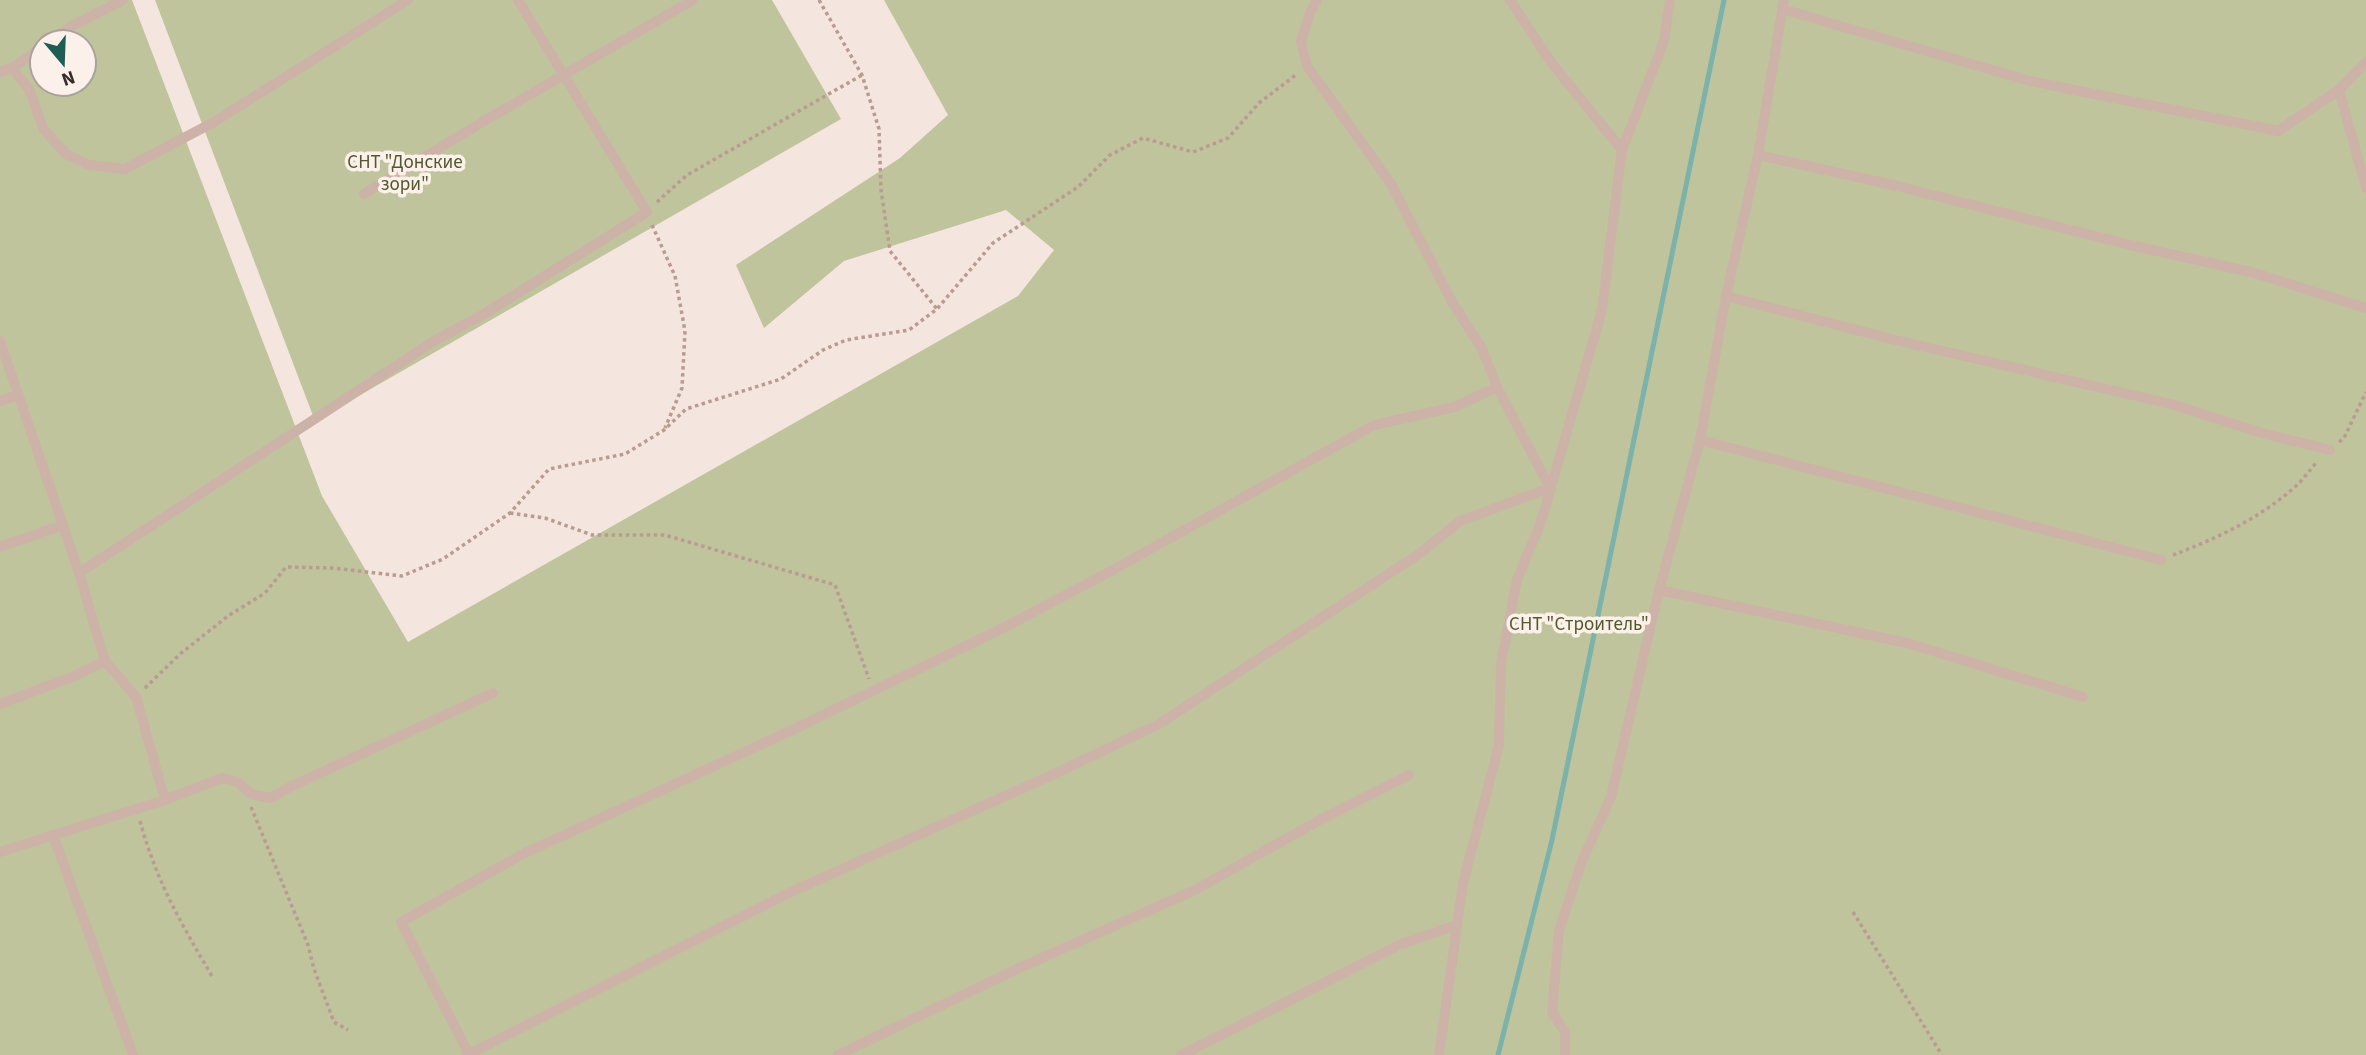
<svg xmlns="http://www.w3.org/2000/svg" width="2366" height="1055" font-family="'Source Sans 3',sans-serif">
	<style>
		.green { fill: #bfc49c; fill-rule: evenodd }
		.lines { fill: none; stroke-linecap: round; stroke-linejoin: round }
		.stream { stroke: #7bb2a9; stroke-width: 5 }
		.path { stroke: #b99b92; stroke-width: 3.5; stroke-dasharray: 3.5 3.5; stroke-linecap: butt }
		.lane { stroke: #cdb2a8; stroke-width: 10 }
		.labels { text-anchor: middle; stroke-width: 7; stroke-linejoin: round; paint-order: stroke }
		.park-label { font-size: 19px; fill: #52592b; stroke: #fbf0ea }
	</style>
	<rect width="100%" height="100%" fill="#f4e5de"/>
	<g class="green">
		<path d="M0,0H132L322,496L408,642L1018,296L1054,250L1006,210L844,261L764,328L736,265L900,158L948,115L884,0H2366V1055H0ZM42,42H84V84H42Z"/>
		<path d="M155,0H772L841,119L315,421Z"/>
	</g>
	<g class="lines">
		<path class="stream" d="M1498,1055L1552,840L1724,0"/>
		<g class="path">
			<path d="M819,0L862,75L879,129L881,190L890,251L937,309"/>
			<path d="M657,202L687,175L862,75"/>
			<path d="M652,225L675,276L685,331L682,388L665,428"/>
			<path d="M2339,442L2344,438L2366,392"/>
			<path d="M510,513L545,518L592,535H665L835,585L869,679"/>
			<path d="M2173,555C2216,539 2262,517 2296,486C2304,479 2310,469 2318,461"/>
			<path d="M145,688L180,654L228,616L265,593L286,567L332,568L402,576L443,559L510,513L549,469L625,454L664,430L686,409L781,379L823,350L846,340L909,330L937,309L993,243L1078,187L1110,155L1143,138L1193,152L1228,138L1259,103L1297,74"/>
			<path d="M251,807L308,945L314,969L334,1022L348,1030"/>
			<path d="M140,821C156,881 182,925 213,978"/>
			<path d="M1853,912L1942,1055"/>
		</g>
		<g class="lane">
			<path d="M1317,0L1310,12L1301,42L1307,66L1391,184L1451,300L1482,349L1497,387L1550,488"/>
			<path d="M1510,0L1550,61L1622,150"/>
			<path d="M1782,9L2030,81L2278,131L2339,90L2366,62"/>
			<path d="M49,42L70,27L123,0"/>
			<path d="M12,68L29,89L44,130L66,154L89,165L125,169L214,122L408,0"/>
			<path d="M0,72L12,68L42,47"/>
			<path d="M2339,90L2366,188"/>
			<path d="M1758,155L1893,185L2130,245L2251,272L2366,308"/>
			<path d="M364,194L479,124L693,0"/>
			<path d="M1726,296L1895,340L2171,404L2262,433L2330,450"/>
			<path d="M0,341L79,573L105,661L136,697L165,800"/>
			<path d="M0,401L18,395"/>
			<path d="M1700,440L2161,560"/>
			<path d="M0,547L63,525"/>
			<path d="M79,573L434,341L484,314L647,212L518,0"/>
			<path d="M1659,590L1907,643L2083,697"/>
			<path d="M0,704L72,677L105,661"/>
			<path d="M53,835L133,1055"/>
			<path d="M0,852L165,800L222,778L238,782L251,794L270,798L292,786L493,693"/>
			<path d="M469,1054L401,922L525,853L786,733L1001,629L1100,577L1374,425L1455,407L1497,387"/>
			<path d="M467,1055L791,892L1050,776L1159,724L1419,554L1460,521L1550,488"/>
			<path d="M838,1055L1015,970L1195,890L1318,821L1409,775"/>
			<path d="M1181,1055L1401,944L1457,925"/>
			<path d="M1439,1055L1463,883L1499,745L1501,663L1517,580L1541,522L1602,310L1622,150L1664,41L1670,0"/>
			<path d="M1565,1055V1032L1552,1012L1559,930L1581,863L1611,797L1659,590L1700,440L1726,296L1758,155L1784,0"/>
		</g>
	</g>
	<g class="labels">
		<g class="park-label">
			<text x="405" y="168">СНТ "Донские<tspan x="405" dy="22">зори"</tspan></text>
			<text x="1579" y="630">СНТ "Строитель"</text>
		</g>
	</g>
	<g transform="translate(63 63) rotate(161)"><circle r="33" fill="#fbf0ea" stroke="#ada19d" stroke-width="2"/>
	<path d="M0-5L12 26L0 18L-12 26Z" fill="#1c5d54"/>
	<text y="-10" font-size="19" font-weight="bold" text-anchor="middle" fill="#392b29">N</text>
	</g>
</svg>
